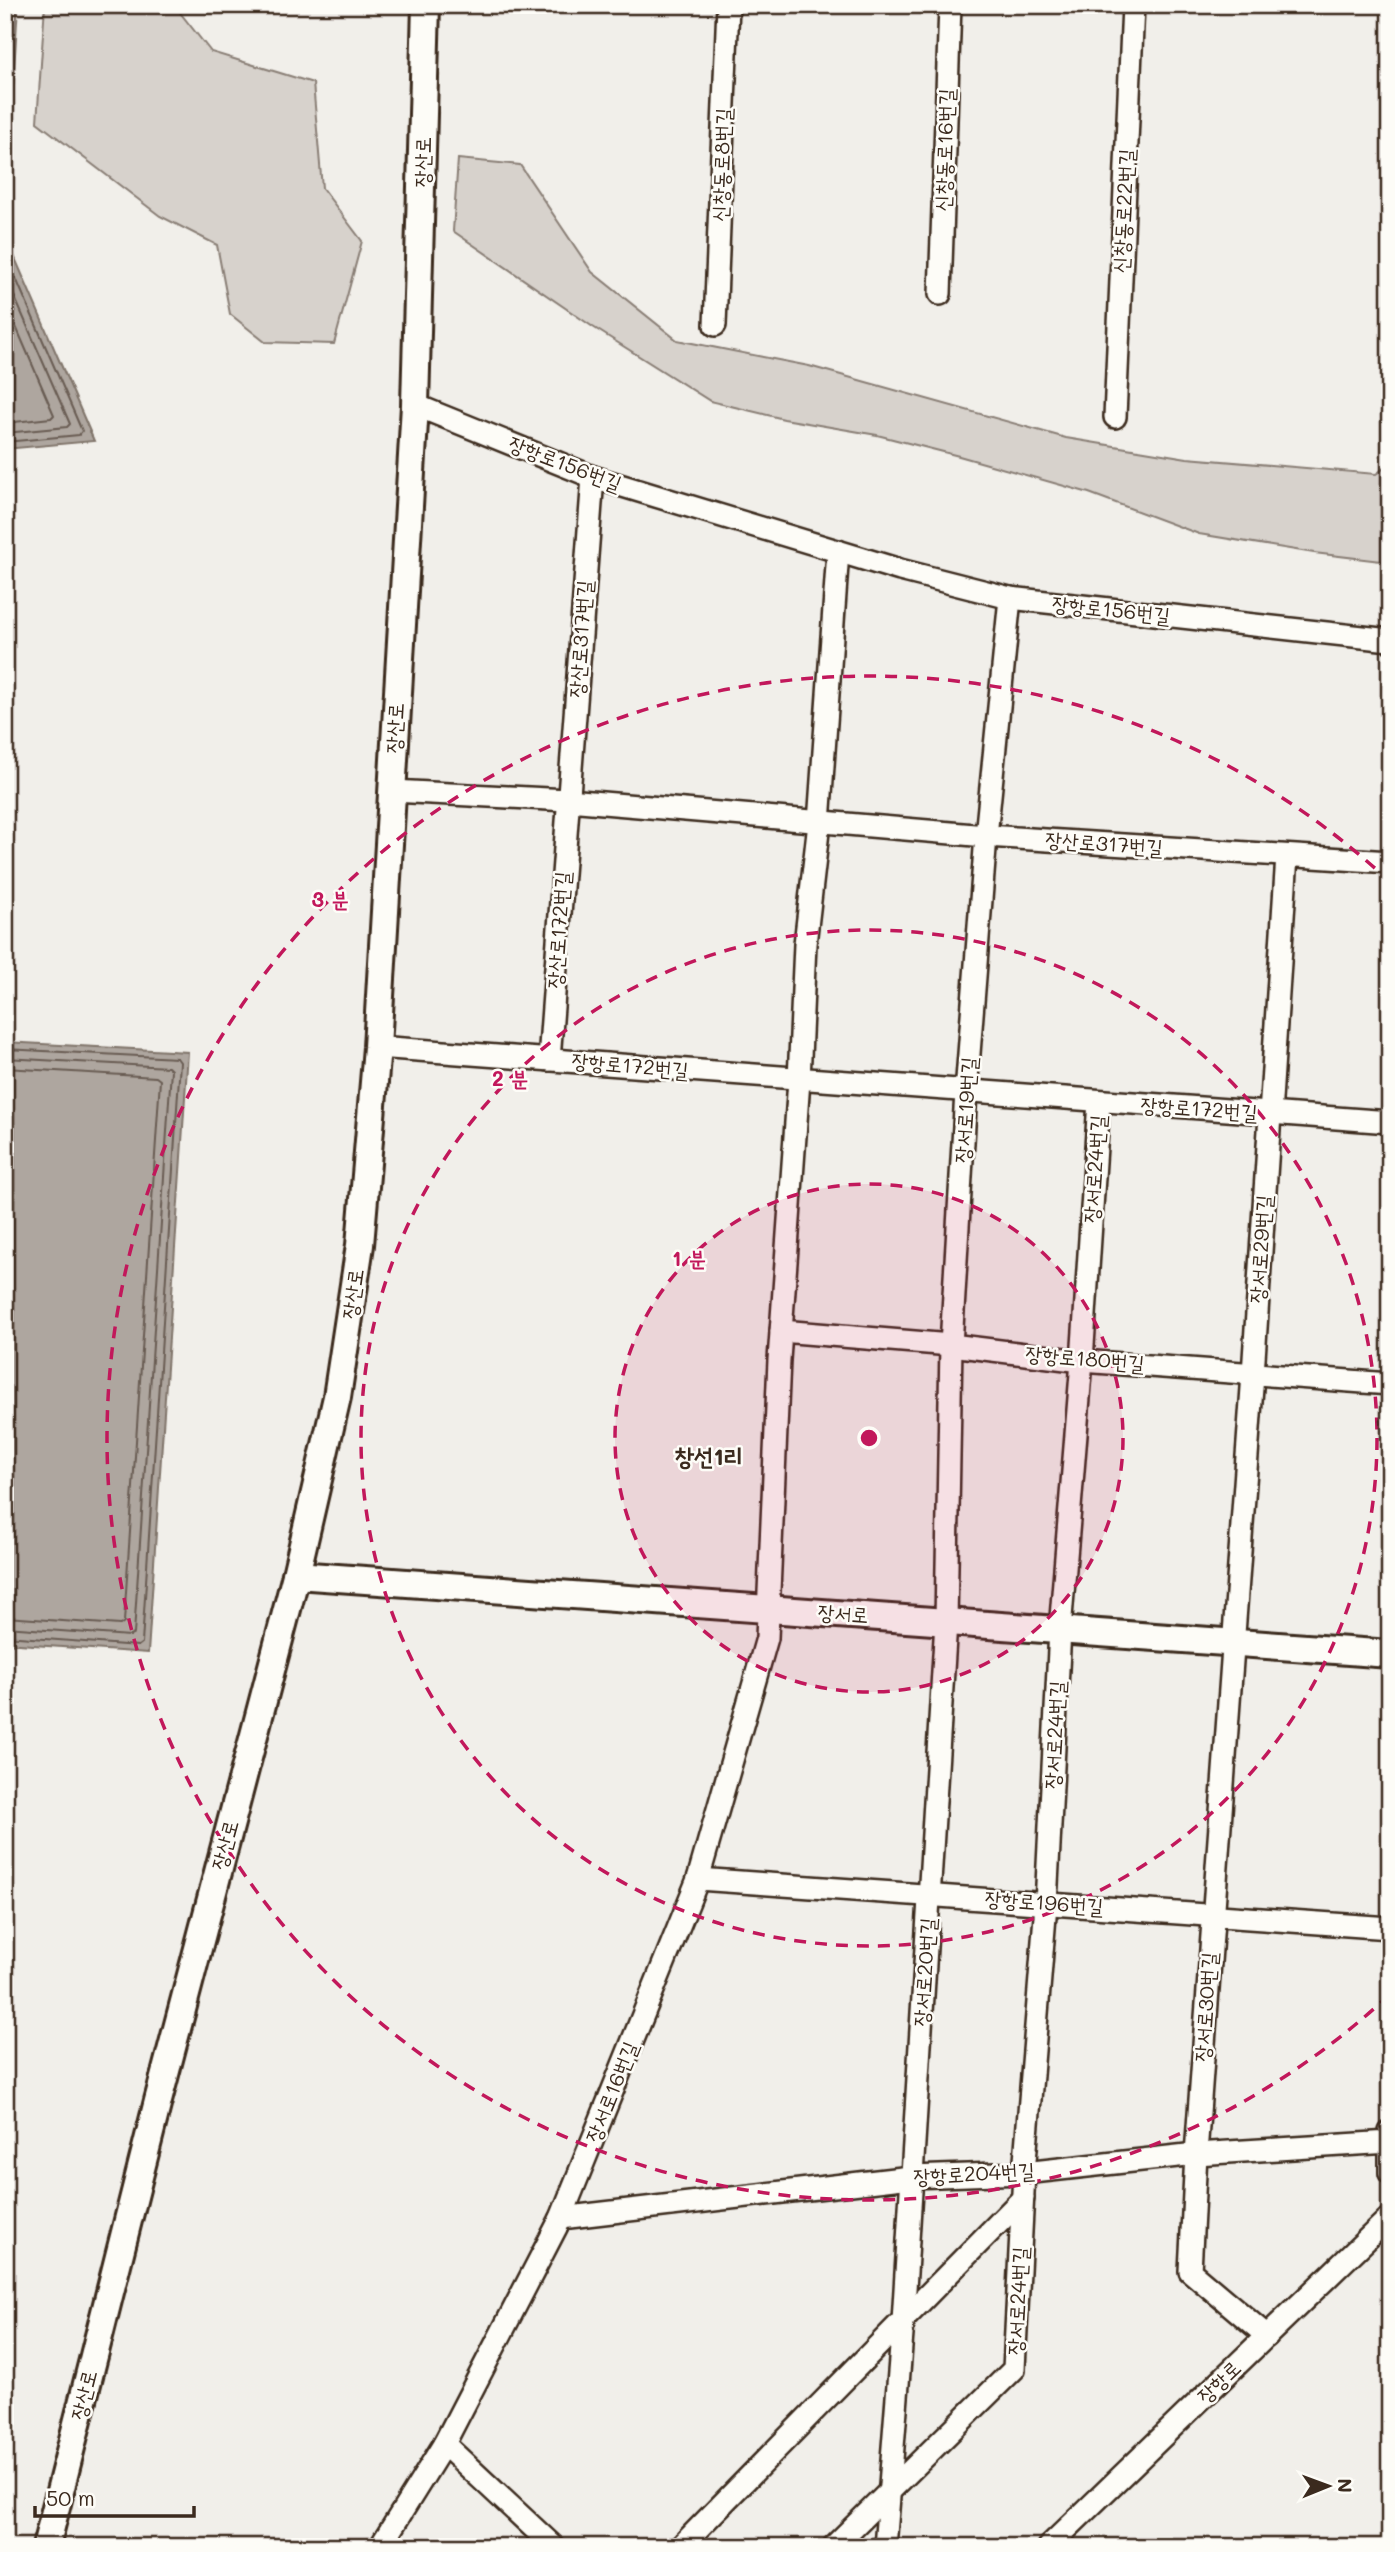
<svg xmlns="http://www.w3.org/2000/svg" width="1395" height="2552" font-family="Mali,'Poor Story',sans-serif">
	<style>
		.green { fill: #d7d2cc; stroke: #897e75; stroke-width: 2 }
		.water { fill: #aea69f; stroke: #80746b; stroke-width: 2 }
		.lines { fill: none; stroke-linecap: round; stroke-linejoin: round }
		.shore { stroke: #695c52; stroke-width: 2 }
		.minor-casing { stroke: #3b2a1e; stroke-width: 26 }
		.major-casing { stroke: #3b2a1e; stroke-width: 32 }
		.minor { stroke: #fdfcf7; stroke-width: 21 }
		.major { stroke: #fdfcf7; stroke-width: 26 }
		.ring { fill: none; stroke: #c2185b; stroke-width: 3.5; stroke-dasharray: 12 9 }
		.labels { text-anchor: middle; stroke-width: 5; stroke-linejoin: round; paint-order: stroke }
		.street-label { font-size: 21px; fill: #3b2a1e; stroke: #fdfcf7 }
		.quarter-label { font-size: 24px; font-weight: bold; fill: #3b2a1e; stroke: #fdfcf7 }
		.centre { fill: #c2185b; stroke: #fdfcf7; stroke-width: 3.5 }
		.ring-label { font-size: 21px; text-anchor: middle; font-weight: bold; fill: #c2185b; stroke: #fdfcf7; stroke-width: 5; stroke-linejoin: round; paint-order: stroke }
	</style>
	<rect width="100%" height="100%" fill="#f1efea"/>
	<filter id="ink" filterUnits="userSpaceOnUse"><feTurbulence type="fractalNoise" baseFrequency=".0143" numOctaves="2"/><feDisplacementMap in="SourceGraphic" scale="14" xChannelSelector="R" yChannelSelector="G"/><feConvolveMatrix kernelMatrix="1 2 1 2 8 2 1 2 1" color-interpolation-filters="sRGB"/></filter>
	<g filter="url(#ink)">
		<g class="green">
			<path d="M45,5H174L211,52L313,83L322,188L362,241L334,344L265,342L230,314L217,245L160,216L37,122Z"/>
			<path d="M458,159L520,165L592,272L677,340L809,366L1066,438L1187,458L1376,474L1390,464V562L1314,553L1199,534L1089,493L959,456L877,435L784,419L710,401L593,327L453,231Z"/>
		</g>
		<g class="water">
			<path d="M5,5H18L5,220Z"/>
			<path d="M5,235L94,441L5,449Z"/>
			<path d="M5,1042L188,1052L148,1653L5,1643Z"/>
		</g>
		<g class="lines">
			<g class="shore">
				<path d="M5,103L11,5"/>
				<path d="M5,253L82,431L79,435L5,442"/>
				<path d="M5,275L70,424L67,427L5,433"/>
				<path d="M5,301L54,415L51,418L5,423"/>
				<path d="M5,1049L177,1058L180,1062L142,1643L138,1646L5,1636"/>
				<path d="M5,1058L168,1067L171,1070L134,1634L130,1636L5,1627"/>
				<path d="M5,1068L156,1077L160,1080L124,1622L120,1625L5,1617"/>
			</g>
			<g class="minor-casing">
				<g id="minor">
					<path d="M940,294L950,5"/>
					<path d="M715,325L728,5"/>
					<path d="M415,405L593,477L900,570L1010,598L1390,640"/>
					<path d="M1115,417L1133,5"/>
					<path d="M392,791L568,800L986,836L1390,862"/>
					<path d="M377,1047L1390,1122"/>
					<path d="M549,1060L593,477"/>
					<path d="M781,1331L951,1345L1082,1361L1390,1384"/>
					<path d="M698,1879L1390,1928"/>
					<path d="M1390,2132V2173"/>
					<path d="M561,2218L911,2177L1024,2173L1196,2154L1390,2142"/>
					<path d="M1267,2336L1190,2271L1196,2154L1253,1374L1287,856"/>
					<path d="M444,2444L554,2547"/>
					<path d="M380,2547L444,2444L561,2218L698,1879L767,1638L779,1360L799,1080L805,944L819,823L838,551"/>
					<path d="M680,2547L1023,2198"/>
					<path d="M833,2547L1014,2369L1024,2173L1046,1904L1060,1630L1082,1361L1099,1101"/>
					<path d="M885,2547L903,2322L946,1622L951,1345L966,1092L986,836L1010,598"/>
					<path d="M1048,2547L1390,2217"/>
				</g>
			</g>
			<g class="major-casing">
				<g id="major">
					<path d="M296,1575L1390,1654"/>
					<path d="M46,2547L158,2101L296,1575L337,1397L360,1245L377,1047L415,405L426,5"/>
				</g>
			</g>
			<use href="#minor" class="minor"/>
			<use href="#major" class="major"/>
		</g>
	</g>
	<circle cx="869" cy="1438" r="254" fill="#c2185b" fill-opacity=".12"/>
	<g class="ring">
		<circle cx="869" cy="1438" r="254"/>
		<circle cx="869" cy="1438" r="508"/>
		<path d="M1389 1995A762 762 0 1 1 1389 881"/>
	</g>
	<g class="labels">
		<g class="street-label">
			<text transform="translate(945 150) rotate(-88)" y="7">신창동로16번길</text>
			<text transform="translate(423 162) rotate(-89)" y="7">장산로</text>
			<text transform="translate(722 165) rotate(-88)" y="7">신창동로8번길</text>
			<text transform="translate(1124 211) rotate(-87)" y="7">신창동로22번길</text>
			<text transform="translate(565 464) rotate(21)" y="7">장항로156번길</text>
			<text transform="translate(1111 610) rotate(6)" y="7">장항로156번길</text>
			<text transform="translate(581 639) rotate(-86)" y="7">장산로317번길</text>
			<text transform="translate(395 728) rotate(-87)" y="7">장산로</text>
			<text transform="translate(1104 844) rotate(4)" y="7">장산로317번길</text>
			<text transform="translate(559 930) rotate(-86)" y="7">장산로172번길</text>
			<text transform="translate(630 1066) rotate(5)" y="7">장항로172번길</text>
			<text transform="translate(1199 1109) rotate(4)" y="7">장항로172번길</text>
			<text transform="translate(966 1110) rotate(-86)" y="7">장서로19번길</text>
			<text transform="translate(1095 1169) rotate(-86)" y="7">장서로24번길</text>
			<text transform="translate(1261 1249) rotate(-86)" y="7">장서로29번길</text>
			<text transform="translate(353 1294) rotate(-82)" y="7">장산로</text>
			<text transform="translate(1085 1359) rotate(5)" y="7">장항로180번길</text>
			<text transform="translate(843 1614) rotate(4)" y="7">장서로</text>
			<text transform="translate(1055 1735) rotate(-87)" y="7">장서로24번길</text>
			<text transform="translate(225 1845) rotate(-75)" y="7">장산로</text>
			<text transform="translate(1044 1903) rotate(4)" y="7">장항로196번길</text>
			<text transform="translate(925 1972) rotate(-86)" y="7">장서로20번길</text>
			<text transform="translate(1206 2007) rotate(-86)" y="7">장서로30번길</text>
			<text transform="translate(612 2092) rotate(-68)" y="7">장서로16번길</text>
			<text transform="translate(974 2174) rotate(-3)" y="7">장항로204번길</text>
			<text transform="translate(1018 2301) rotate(-87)" y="7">장서로24번길</text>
			<text transform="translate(1219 2382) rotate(-44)" y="7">장항로</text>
			<text transform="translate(84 2395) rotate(-76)" y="7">장산로</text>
		</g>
		<g class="quarter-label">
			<text x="709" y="1465">창선1리</text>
		</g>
	</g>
	<circle cx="869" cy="1438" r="10" class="centre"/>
	<g class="ring-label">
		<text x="330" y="907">3 분</text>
		<text x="510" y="1086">2 분</text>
		<text x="689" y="1266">1 분</text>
	</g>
	<rect width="1395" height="2552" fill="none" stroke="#fdfcf7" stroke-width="28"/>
	<rect x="14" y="14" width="1367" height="2524" fill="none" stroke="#3b2a1e" stroke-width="2.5" filter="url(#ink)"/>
	<g transform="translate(1328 2486) rotate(89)" stroke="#fdfcf7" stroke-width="5" paint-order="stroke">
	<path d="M0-5L12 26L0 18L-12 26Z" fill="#3b2a1e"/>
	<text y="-10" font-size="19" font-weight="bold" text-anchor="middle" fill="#3b2a1e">N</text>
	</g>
	<path d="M35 2506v10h159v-10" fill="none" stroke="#3b2a1e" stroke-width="3.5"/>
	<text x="46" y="2506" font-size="21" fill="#3b2a1e" stroke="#fdfcf7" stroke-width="5" paint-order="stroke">50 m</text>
</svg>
